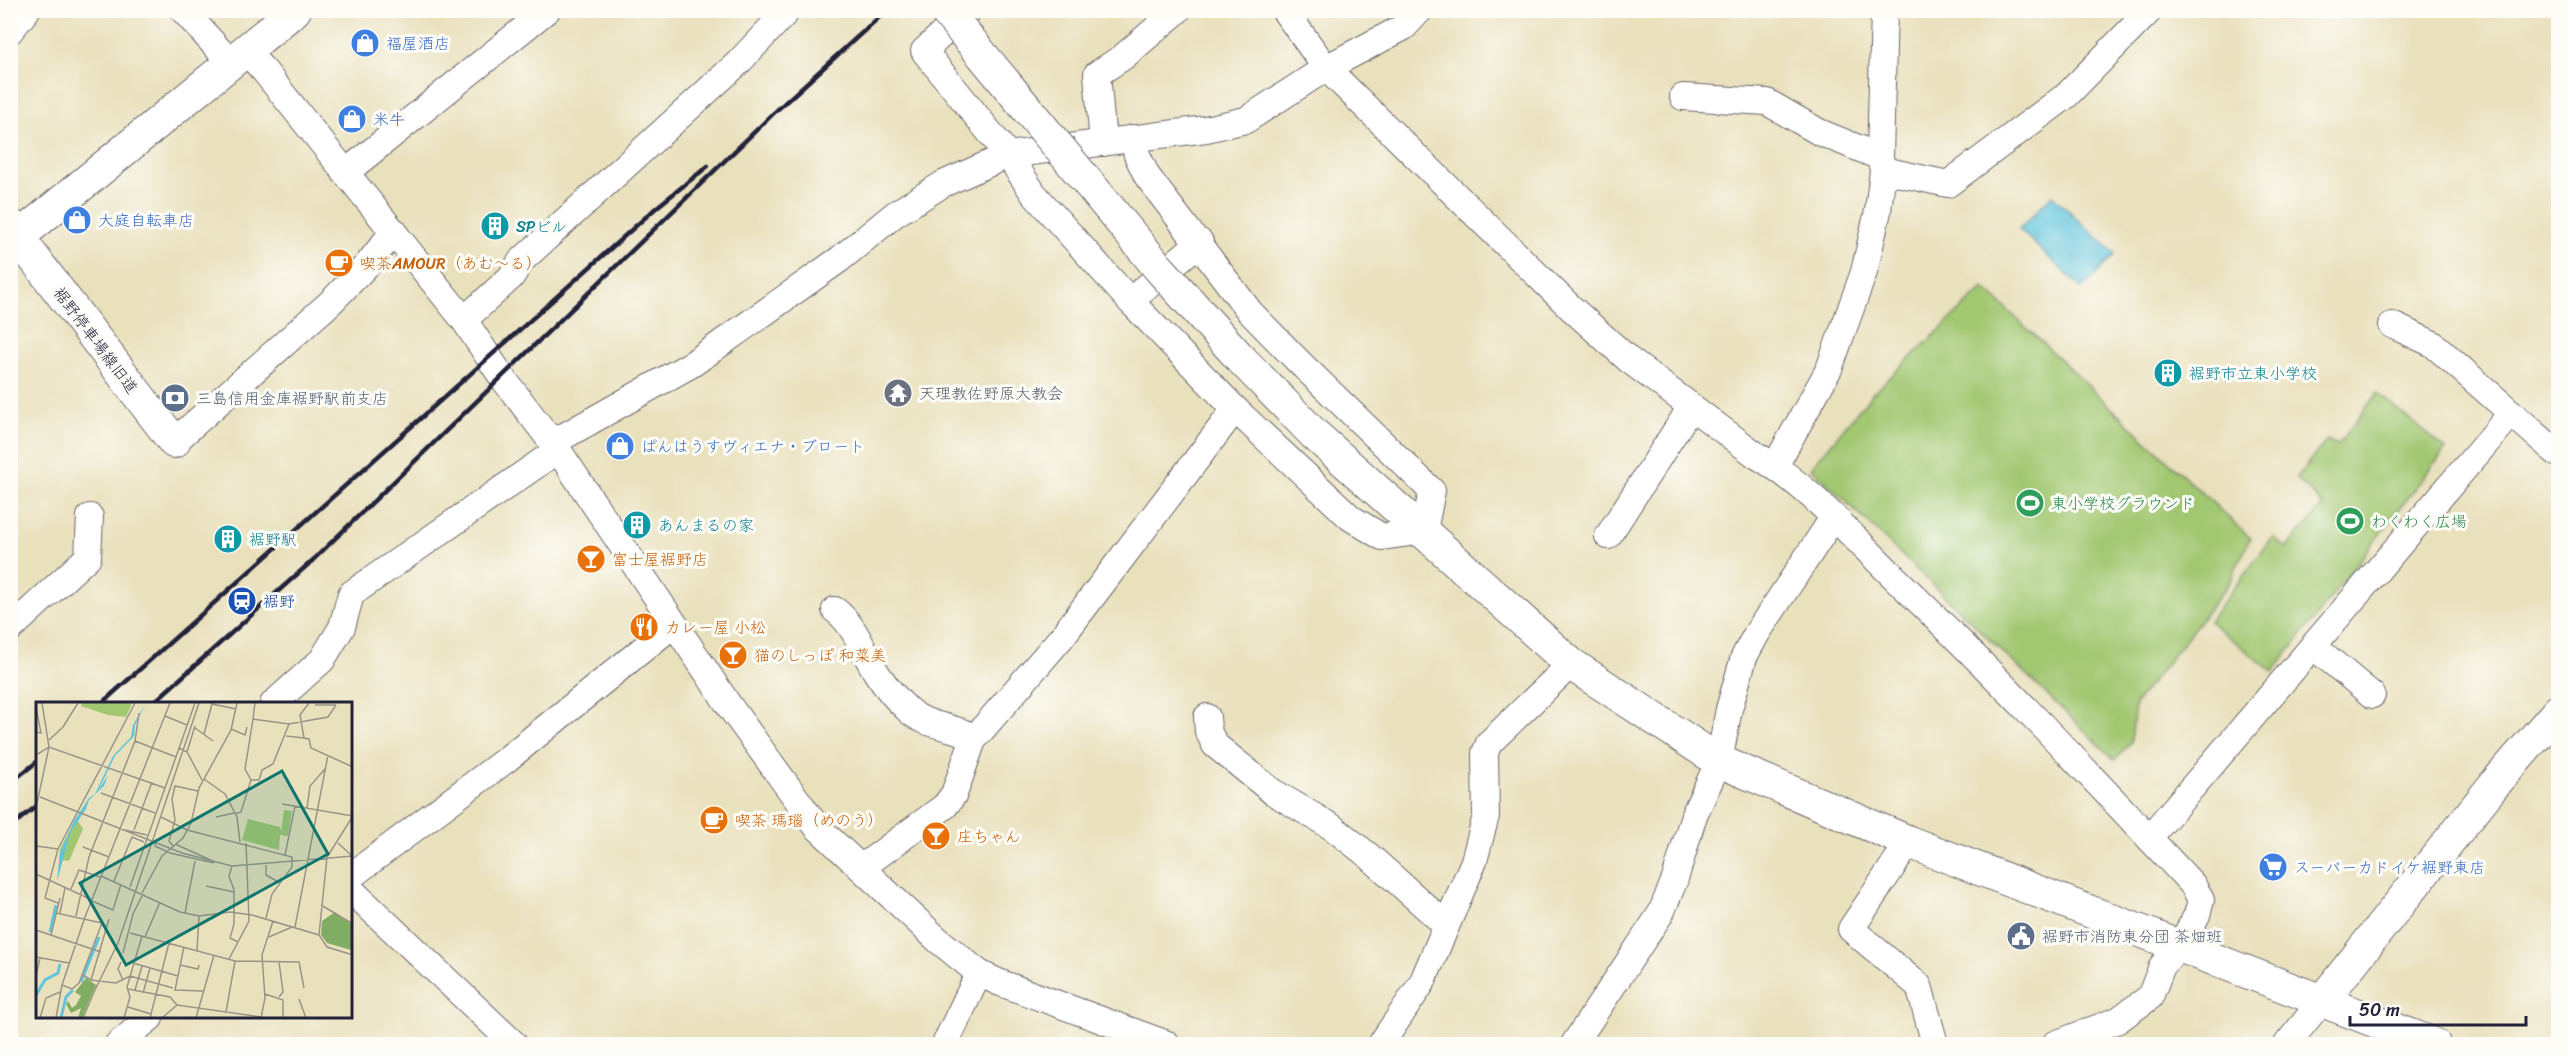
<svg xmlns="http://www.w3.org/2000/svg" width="2569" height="1055" font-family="Sriracha,'Klee One',sans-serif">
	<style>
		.green { fill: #a2c771; stroke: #627456; stroke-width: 1.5 }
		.water { fill: url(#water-ripples); stroke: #40748c; stroke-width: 1.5 }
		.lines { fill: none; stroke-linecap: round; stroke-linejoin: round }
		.minor-casing { stroke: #686468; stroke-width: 28 }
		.tertiary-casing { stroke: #686468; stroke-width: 34 }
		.secondary-casing { stroke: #686468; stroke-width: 35 }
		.minor { stroke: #fff; stroke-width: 26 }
		.tertiary { stroke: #fff; stroke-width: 32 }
		.secondary { stroke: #fff; stroke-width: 33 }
		.rail { stroke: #22223b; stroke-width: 4.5 }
		.tertiary-bridge-casing { stroke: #686468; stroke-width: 34; stroke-linecap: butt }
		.tertiary-bridge { stroke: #fff; stroke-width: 32 }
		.labels { text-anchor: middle; stroke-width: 6; stroke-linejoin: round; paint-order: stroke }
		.shop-label { font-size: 16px; fill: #366cbe; stroke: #fdfcf7; text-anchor: start }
		.culture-label { font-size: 16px; fill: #0d838f; stroke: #fdfcf7; text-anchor: start }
		.food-label { font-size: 16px; fill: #c56008; stroke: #fdfcf7; text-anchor: start }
		.street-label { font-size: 16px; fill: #22223b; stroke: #fdfcf7 }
		.worship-label { font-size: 16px; fill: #5b616d; stroke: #fdfcf7; text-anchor: start }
		.service-label { font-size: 16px; fill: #4e5e75; stroke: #fdfcf7; text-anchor: start }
		.leisure-label { font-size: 16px; fill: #27864d; stroke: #fdfcf7; text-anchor: start }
		.transit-label { font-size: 16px; fill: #164399; stroke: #fdfcf7; text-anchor: start }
		.inset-river { fill: none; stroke: #5fc5dd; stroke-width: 3 }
		.inset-road { fill: none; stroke: #999488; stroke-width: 1.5 }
		.view { fill: #0f766e; fill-opacity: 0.15; stroke: #0f766e; stroke-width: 3 }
		.inset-edge { fill: none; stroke: #22223b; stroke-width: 3 }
	</style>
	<defs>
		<pattern id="water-ripples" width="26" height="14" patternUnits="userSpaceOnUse" patternTransform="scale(1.5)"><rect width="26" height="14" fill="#5fc5dd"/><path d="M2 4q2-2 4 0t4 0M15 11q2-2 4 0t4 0" fill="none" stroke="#52a9bf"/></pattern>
	</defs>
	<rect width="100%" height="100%" fill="#fdfcf7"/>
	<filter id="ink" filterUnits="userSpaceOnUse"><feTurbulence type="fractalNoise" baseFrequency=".0167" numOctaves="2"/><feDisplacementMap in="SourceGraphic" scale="12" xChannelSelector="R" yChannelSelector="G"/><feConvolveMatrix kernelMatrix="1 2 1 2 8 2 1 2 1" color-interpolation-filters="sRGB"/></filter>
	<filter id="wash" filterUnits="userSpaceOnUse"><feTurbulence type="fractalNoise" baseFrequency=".008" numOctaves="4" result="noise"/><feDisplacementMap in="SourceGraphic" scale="24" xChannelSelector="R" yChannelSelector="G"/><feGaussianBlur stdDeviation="1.35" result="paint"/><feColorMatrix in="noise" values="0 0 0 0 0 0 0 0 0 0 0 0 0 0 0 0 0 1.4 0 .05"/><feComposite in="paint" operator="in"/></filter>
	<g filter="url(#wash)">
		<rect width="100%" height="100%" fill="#e9e0bc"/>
		<g class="green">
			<path d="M1984,288L2250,538L2229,583L2135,704L2131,742L2115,760L1811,468L1872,394Z"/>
			<path d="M2377,393L2446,449L2273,672L2209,621L2273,537L2287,548L2323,505L2296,478L2327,440L2338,445Z"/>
		</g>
		<path class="water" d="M2052,195L2115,254L2082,289L2019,229Z"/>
	</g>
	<g filter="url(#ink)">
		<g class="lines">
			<g class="minor-casing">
				<g id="minor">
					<path d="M183,10L231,63"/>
					<path d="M968,10L924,51L1008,155L1034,194L1130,301L1235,409L1351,518L1382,537L1424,531L1432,491L1299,362L1250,312L1147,176L1137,155L1133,138"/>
					<path d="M1284,10L1326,68L1570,307L1629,360L1756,455C1808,485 1850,534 1892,575C1996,675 2095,780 2193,885L2201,900L2197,915L2180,946L2162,966L2150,997L2118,1020L2055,1044"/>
					<path d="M10,31L27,10"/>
					<path d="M246,51L265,72L464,320L502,377L558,450L730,707L817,827L938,940L979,973L998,982L1167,1044"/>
					<path d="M1683,97L1767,102L1819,132L1880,157"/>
					<path d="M1103,143L1097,74L1123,57L1178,10"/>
					<path d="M1883,170L1948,184L2067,95L2150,10"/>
					<path d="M345,173L547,10"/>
					<path d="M1130,301L1200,242"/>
					<path d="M464,320L511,277L521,261L738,63L788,10"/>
					<path d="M2392,325L2433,344L2558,454"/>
					<path d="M174,442L331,302L368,264L394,231"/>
					<path d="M552,443L692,364L840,259L895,214L943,184L1008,155L1206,129L1246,120L1326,68L1404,27L1420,10"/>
					<path d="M1775,466L1829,369L1864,272L1878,211L1883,170L1880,157L1884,10"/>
					<path d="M1608,536L1691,407"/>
					<path d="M835,610C857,627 863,653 878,675C886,687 897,700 908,710C927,728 954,725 975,738"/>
					<path d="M10,629L88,557L90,517"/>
					<path d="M2313,646L2372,695"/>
					<path d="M273,704L322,660L342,627L351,594L558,450"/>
					<path d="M1207,717L1208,731L1215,745L1273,792L1332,827L1369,856L1446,925"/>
					<path d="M2149,838L2511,414"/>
					<path d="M1909,842L1851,929L1919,986L1935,1044"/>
					<path d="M861,868L945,806L954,794L973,740L1061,638L1235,409"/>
					<path d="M351,876L507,759L674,624"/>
					<path d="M351,890L514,1044"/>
					<path d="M118,1044L150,1018"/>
					<path d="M945,1044L979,973"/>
					<path d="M1381,1044L1422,983L1474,861L1486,816L1485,753L1489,743L1571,664"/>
					<path d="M1574,1044L1661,913L1675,879L1694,815L1719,761L1729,709L1744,657L1757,633L1833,518"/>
					<path d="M2287,1044L2321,1002"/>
				</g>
			</g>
			<g class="tertiary-casing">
				<g id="tertiary">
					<path d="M18,237L174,442"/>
					<path d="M10,244L295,10"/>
					<path d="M1241,359L1314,434L1571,664L1719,761L1909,842L2434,1044"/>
					<path d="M2321,1002L2493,786L2558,711"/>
				</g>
			</g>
			<g class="secondary-casing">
				<path id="secondary" d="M10,225L18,237"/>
			</g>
			<use href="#minor" class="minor"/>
			<use href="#tertiary" class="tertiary"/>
			<use href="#secondary" class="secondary"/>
			<g class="rail">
				<path d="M101,704L657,207L708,166"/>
				<path d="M152,704L312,561L778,109L887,10"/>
				<path d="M10,783L38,761"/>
				<path d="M10,827L38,805"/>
			</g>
			<g class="tertiary-bridge-casing">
				<path id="tertiary-bridge" d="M945,10L1158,267L1241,359"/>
			</g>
			<use href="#tertiary-bridge" class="tertiary-bridge"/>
		</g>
	</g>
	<defs>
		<g id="shop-disc" transform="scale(1.5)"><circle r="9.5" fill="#3f7fe0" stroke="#fdfcf7"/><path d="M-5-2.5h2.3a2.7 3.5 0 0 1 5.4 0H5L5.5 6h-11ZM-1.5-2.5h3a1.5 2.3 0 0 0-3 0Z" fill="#fff"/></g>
		<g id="building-disc" transform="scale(1.5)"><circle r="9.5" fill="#0f9aa8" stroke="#fdfcf7"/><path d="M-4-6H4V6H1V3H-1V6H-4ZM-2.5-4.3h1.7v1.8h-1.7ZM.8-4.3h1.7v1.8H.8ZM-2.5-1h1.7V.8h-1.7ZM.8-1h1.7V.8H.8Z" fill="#fff"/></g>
		<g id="cafe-disc" transform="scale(1.5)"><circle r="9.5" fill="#e8710a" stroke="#fdfcf7"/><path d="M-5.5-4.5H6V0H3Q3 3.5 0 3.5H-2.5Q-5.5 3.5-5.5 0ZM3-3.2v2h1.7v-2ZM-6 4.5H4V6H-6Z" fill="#fff"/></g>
		<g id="temple-disc" transform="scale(1.5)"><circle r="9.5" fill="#6b7280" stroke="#fdfcf7"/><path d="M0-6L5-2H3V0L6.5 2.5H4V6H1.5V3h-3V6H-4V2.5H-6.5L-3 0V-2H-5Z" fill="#fff"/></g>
		<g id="bank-disc" transform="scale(1.5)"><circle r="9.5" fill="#5c6f8a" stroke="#fdfcf7"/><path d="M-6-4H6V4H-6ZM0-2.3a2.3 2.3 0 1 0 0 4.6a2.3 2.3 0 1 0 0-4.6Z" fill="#fff"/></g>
		<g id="stadium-disc" transform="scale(1.5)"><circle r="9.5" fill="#2e9e5b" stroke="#fdfcf7"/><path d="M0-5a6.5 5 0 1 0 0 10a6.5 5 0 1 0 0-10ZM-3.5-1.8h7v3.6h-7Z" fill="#fff"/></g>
		<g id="bar-disc" transform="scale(1.5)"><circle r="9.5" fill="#e8710a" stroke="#fdfcf7"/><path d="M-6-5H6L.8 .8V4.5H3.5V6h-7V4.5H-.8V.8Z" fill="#fff"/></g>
		<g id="station-disc" transform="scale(1.5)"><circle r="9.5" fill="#1a4fb4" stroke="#fdfcf7"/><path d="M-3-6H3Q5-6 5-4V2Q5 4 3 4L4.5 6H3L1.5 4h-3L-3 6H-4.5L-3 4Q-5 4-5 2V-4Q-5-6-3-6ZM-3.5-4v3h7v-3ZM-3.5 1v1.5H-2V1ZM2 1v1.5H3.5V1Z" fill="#fff"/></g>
		<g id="restaurant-disc" transform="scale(1.5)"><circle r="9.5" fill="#e8710a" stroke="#fdfcf7"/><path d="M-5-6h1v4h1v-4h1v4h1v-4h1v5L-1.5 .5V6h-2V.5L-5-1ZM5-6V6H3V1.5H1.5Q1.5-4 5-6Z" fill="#fff"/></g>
		<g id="supermarket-disc" transform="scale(1.5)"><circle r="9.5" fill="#3f7fe0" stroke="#fdfcf7"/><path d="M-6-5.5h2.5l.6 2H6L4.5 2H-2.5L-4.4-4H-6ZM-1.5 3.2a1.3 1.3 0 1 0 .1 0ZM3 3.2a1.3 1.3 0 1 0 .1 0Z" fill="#fff"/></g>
		<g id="civic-disc" transform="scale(1.5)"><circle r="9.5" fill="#5c6f8a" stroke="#fdfcf7"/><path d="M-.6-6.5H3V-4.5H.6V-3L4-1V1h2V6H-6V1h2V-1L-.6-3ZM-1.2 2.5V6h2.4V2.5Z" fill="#fff"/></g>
	</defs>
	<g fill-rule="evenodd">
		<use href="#shop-disc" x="365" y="43"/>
		<use href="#shop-disc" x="352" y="119"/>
		<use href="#shop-disc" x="77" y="220"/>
		<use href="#building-disc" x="495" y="226"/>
		<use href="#cafe-disc" x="339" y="263"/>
		<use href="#building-disc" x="2168" y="373"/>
		<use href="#temple-disc" x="898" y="393"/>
		<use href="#bank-disc" x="175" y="398"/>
		<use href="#shop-disc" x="620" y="446"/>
		<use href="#stadium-disc" x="2030" y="503"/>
		<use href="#stadium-disc" x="2350" y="521"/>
		<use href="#building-disc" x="637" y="525"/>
		<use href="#building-disc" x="228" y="539"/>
		<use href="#bar-disc" x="591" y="559"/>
		<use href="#station-disc" x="242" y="601"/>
		<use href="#restaurant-disc" x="644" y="627"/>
		<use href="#bar-disc" x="733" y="655"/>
		<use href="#cafe-disc" x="714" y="820"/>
		<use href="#bar-disc" x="936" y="836"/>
		<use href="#supermarket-disc" x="2273" y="867"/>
		<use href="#civic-disc" x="2021" y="936"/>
	</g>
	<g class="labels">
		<g class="shop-label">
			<text x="386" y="49">福屋酒店</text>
			<text x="373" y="125">米牛</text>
			<text x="98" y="226">大庭自転車店</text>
			<text x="641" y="452">ぱんはうすヴィエナ・ブロート</text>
			<text x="2294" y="873">スーパーカドイケ裾野東店</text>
		</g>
		<g class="culture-label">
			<text x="516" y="232">SPビル</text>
			<text x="2189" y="379">裾野市立東小学校</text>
			<text x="658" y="531">あんまるの家</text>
			<text x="249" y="545">裾野駅</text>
		</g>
		<g class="food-label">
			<text x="360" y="269">喫茶AMOUR（あむ〜る）</text>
			<text x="612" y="565">富士屋裾野店</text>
			<text x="665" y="633">カレー屋 小松</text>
			<text x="754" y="661">猫のしっぽ 和菜美</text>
			<text x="735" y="826">喫茶 瑪瑙（めのう）</text>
			<text x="957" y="842">庄ちゃん</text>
		</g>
		<g class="street-label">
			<text transform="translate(96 340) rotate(53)" y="6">裾野停車場線旧道</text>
		</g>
		<g class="worship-label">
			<text x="919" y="399">天理教佐野原大教会</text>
		</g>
		<g class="service-label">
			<text x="196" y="404">三島信用金庫裾野駅前支店</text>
			<text x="2042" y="942">裾野市消防東分団 茶畑班</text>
		</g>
		<g class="leisure-label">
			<text x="2051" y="509">東小学校グラウンド</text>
			<text x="2371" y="527">わくわく広場</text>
		</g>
		<g class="transit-label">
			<text x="263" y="607">裾野</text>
		</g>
	</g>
	<g transform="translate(36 702)">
		<rect width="316" height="316" fill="#e9e0bc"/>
		<path d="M46,1H96L90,15L72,13L45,4ZM248,108L256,109L252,134L244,133L243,148L206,138L212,117L244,125L245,129ZM40,116L47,127L33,159L27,158L22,171L24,147Z" fill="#a2c771"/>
		<path d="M299,210L316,223L315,248L291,241L285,233L286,219ZM50,276L60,283L46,316H42L45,306L35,311L30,302L32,299L36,306L40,303L45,294L39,290Z" fill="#81ac63"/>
		<path d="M110,1L99,23L98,34L79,54L62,89L72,73L68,84L53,98L50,107L34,131L21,180L24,151L38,119L53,96L59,92L77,54L95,35L97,23Z" fill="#5fc5dd"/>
		<path class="inset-river" d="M14,230L20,203M45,280L63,235M0,293L9,278L22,271L24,262M25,316L30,295L37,288"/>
		<path class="inset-road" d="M219,1L217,17L253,22L292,15L300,3M273,1L264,13L268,36L273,37L275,46L317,65M279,3H300M0,5L5,31L0,30M129,14L151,23M159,26L177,39M195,27L209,33L211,25M168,32L176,2L200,7M250,34L268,36M13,38L27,25L42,1M99,39L140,55M143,46L151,50L166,78M151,50L159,24M0,53L13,45L129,86M168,77L189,92L201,115L204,140M215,78L209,67L217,17M65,91L119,111M4,95L146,151L196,164L317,154M246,102L317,114M0,106L13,45L6,1M271,106L274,84L289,67M199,112L205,110L215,78H223L226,68L237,62L253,22M125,115L151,128L256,155V165L236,192L230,216M180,115L198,111M89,128L111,133M98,128L116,80M121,138L119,144L134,151L178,161M302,141L316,154M139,142L179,160M0,144L22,147M137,144L133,139L139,118L136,97L139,84L162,89M47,145L73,155M249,153L259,104M230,163V173L244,181M196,164L193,174L198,188V222L194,236L202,240M0,172L56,198M65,174L144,210L163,214L194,210L216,213L283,233L291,245L317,253M78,179L96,135L108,140M170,184L198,190M94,185L159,1M35,187L43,168L64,175M106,191L126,154L147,136L155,121L163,86L195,28L201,1M56,199L77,208L85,182M22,201L9,196L22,147L99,1M285,203L317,222M20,211L66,221L56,247L65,250M24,211L29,186M149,211L159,159M40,214L53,155L99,39L103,11M259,225L292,53M0,228L56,247L43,281L36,287L26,283M94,231L199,259L263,260L268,286M15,233L24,196M283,233L291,155L317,114M109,235L124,200M233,235L256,225M148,245L139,288L167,289M161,248L163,214M87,251L97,212L107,192M0,255L33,261M193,257L213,219L210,141M85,260L82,267L87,278M97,261L142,274M144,263L162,267L163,263M47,273L55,278L73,217M0,274L4,256M55,278L80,281L94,274L137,286M92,287L134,295L141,303M59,288L82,241L163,1M99,288L106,264M107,291L114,266M229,292L247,298V315M243,295L247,290L243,260M263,297L270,316M92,305L115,312M190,310L199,259M4,316L10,296L24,290M20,316L26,283L49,215L134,1M47,316L61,283M88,316L94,295L91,285L106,234M114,316L133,241M126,316L141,303L225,315M160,316L178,253M225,316L229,296L226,253L237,219"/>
		<path class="view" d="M246,69L292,152L90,263L44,181Z"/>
		<rect width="316" height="316" class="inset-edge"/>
	</g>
	<rect width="2569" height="1055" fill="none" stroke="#fdfcf7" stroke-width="36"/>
	<path d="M2350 1016v9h176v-9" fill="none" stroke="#22223b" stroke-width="3"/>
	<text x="2359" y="1016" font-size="18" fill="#22223b" stroke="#fdfcf7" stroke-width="4.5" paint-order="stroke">50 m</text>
</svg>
